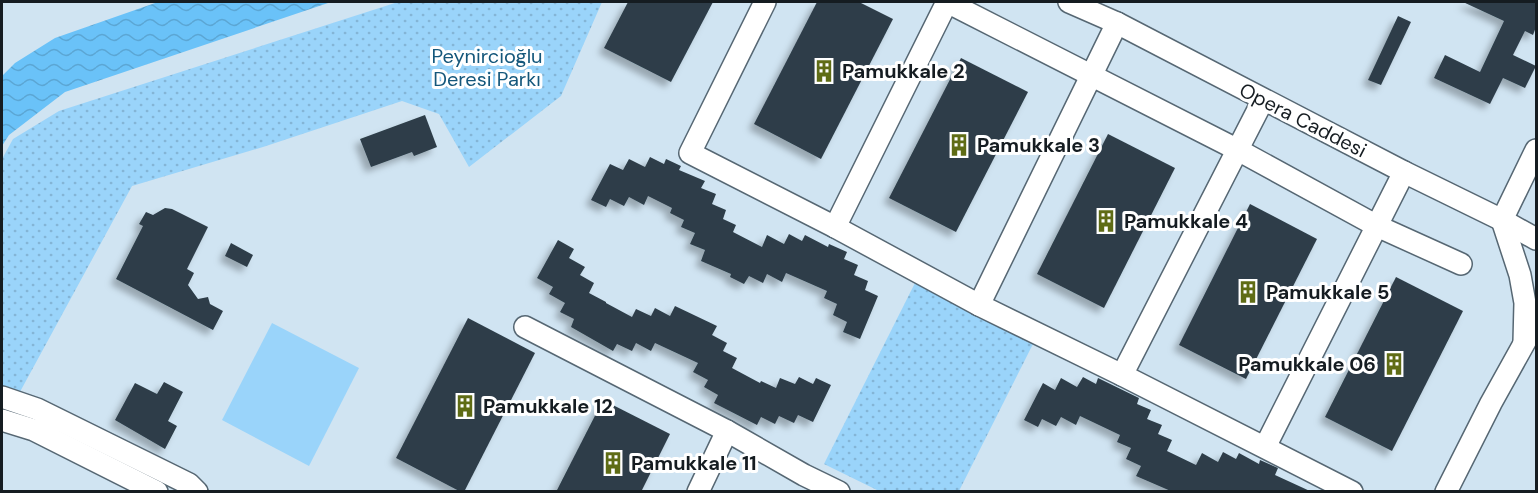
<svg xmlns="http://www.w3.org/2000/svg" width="1538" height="493" font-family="'DM Sans',sans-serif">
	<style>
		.green { fill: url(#green-dots) }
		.pitch { fill: #9ad4fa }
		.water { fill: url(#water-waves) }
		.building { fill: #2d3e49; filter: url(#shadow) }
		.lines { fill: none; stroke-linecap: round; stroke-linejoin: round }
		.minor-casing { stroke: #566773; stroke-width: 24 }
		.minor { stroke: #fff; stroke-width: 21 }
		.labels { text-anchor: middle; stroke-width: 6; stroke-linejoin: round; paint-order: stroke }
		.park-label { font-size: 20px; fill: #14577b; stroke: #fff }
		.poi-label { font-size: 20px; font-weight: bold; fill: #151c21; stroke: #fff; text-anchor: start }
		.street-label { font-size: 20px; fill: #151c21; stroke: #fff }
	</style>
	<defs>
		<pattern id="green-dots" width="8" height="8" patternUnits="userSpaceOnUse" patternTransform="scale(1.5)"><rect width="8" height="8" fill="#9ad4fa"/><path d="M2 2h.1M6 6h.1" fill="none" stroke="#84b5d6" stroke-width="1.8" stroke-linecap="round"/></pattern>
		<pattern id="water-waves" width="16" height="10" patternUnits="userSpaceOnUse" patternTransform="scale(1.5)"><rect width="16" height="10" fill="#6ac2f8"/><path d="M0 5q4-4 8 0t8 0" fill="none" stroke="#5ba6d4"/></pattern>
		<filter id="shadow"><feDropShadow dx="-5.5" dy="5.5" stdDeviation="3" flood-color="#0004"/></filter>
	</defs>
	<rect width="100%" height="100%" fill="#d0e4f2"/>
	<g class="green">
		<path d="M398,2H602L561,96L469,167L439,114L402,101L263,147L132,186L15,401H2V159L13,139L59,111Z"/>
		<path d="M917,279L1036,338L959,491H879L824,464Z"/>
	</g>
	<path class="pitch" d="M272,323L359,368L309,466L222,420Z"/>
	<path class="water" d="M158,2H331L65,92L9,135L2,146V76L15,63L55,38Z"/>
	<g class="building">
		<path d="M628,2H713L671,82L604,48Z"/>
		<path d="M817,2H859L893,19L821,159L754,124Z"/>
		<path d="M1463,2H1536V27L1533,35L1525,31L1513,55L1536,66L1525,88L1503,78L1490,104L1434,78L1445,55L1480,72L1504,21Z"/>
		<path d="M1398,16L1411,22L1381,85L1368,80Z"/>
		<path d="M961,58L1028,92L956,232L889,198Z"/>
		<path d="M425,115L437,147L414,156L412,152L371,167L360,139Z"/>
		<path d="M1108,134L1175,168L1104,308L1037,274Z"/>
		<path d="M650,157L664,164L666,159L681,166L679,170L705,181L701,188L716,194L712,204L726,210L723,219L736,225L733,232L762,247L767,235L784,244L789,234L802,241L805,235L828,247L829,244L847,252L844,259L858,265L854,275L868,281L865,290L878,296L860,339L843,332L847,322L833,315L837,304L824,298L827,291L786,273L782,282L767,274L763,283L749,276L744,284L730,277L731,274L701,261L705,250L690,244L695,233L681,227L684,220L670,213L672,208L648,196L644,205L629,197L624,206L610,199L606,207L591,200L610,164L623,170L629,159L645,167Z"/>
		<path d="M1250,204L1317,239L1246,379L1179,345Z"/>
		<path d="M165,208L172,209L208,227L187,269L194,273L188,285L198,299L208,297L210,304L223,311L213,330L116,279L143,226L139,224L146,212L153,215Z"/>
		<path d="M558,240L574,249L569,258L585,267L580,275L594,283L589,293L606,302V303L632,317L636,309L651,316L655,308L670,316L675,306L717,326L712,335L727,343L723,351L737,358L732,368L760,383L761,381L776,388L780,378L795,384L799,377L813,384L816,378L831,385L813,422L798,415L794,423L779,416L775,424L761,417L757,425L714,403L718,395L704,387L708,380L693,372L698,363L655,343L651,351L636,343L632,351L617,344L613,351L571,327L574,319L560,312L565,303L549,294L553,287L537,278Z"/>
		<path d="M231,243L253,255L247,267L225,256Z"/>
		<path d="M1396,277L1463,311L1392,451L1325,417Z"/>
		<path d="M468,318L535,353L464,492H461L396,458Z"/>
		<path d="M1083,377L1096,384L1098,378L1139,398L1137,404L1151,410L1147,419L1162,425L1158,434L1172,440L1167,451L1196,465L1202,453L1218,462L1223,452L1236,459L1239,453L1259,464L1260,460L1278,468L1275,475L1312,492H1173L1136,476L1141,466L1126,459L1131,448L1117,442L1120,435L1080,416L1076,425L1061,417L1056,426L1042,419L1038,427L1024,420L1043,383L1055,390L1061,378L1077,387Z"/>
		<path d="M164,382L183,392L168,421L177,426L165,449L115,420L135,383L157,394Z"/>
		<path d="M603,400L670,434L641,492H556Z"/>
	</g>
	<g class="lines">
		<g class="minor-casing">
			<g id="minor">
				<path d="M765,2L690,153L835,227L979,305L1122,375L1352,492"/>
				<path d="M947,2L1238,150L1377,226L1461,264"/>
				<path d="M1069,2L1117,23L1404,172L1502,220L1536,239"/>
				<path d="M835,227L947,2"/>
				<path d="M979,305L1117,23"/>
				<path d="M525,327L727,431L804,475L839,492"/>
				<path d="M1524,342L1525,303L1520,275L1502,220L1536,150"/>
				<path d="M1122,375L1263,100"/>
				<path d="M2,397L37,409L189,484L197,492"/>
				<path d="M2,420L34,430L157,492"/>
				<path d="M1265,447L1404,172"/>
				<path d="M698,492L727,431"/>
				<path d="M1446,492L1491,403L1531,331"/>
			</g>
		</g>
		<use href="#minor" class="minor"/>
	</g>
	<defs>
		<g id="building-bare" transform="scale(1.8)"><path d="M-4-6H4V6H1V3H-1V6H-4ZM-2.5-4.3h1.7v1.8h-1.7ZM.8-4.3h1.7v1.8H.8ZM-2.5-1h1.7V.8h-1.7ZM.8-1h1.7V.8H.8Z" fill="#5f6c15" stroke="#fff" stroke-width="2.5" paint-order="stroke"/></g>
	</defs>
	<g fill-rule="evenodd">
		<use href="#building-bare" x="824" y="71"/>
		<use href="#building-bare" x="959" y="145"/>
		<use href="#building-bare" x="1106" y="221"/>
		<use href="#building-bare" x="1248" y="292"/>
		<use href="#building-bare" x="1394" y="364"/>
		<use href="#building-bare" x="465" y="406"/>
		<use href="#building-bare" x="613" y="463"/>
	</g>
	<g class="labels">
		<g class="park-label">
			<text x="487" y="63">Peynircioğlu<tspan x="487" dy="23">Deresi Parkı</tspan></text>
		</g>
		<g class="poi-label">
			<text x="842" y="78">Pamukkale 2</text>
			<text x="977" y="152">Pamukkale 3</text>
			<text x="1124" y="228">Pamukkale 4</text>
			<text x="1266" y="299">Pamukkale 5</text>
			<text x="1376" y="371" text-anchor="end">Pamukkale 06</text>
			<text x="483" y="413">Pamukkale 12</text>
			<text x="631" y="470">Pamukkale 11</text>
		</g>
		<g class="street-label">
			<text transform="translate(1303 120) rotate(27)" y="7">Opera Caddesi</text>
		</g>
	</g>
	<rect width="1538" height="493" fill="none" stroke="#151c21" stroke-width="6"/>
</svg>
